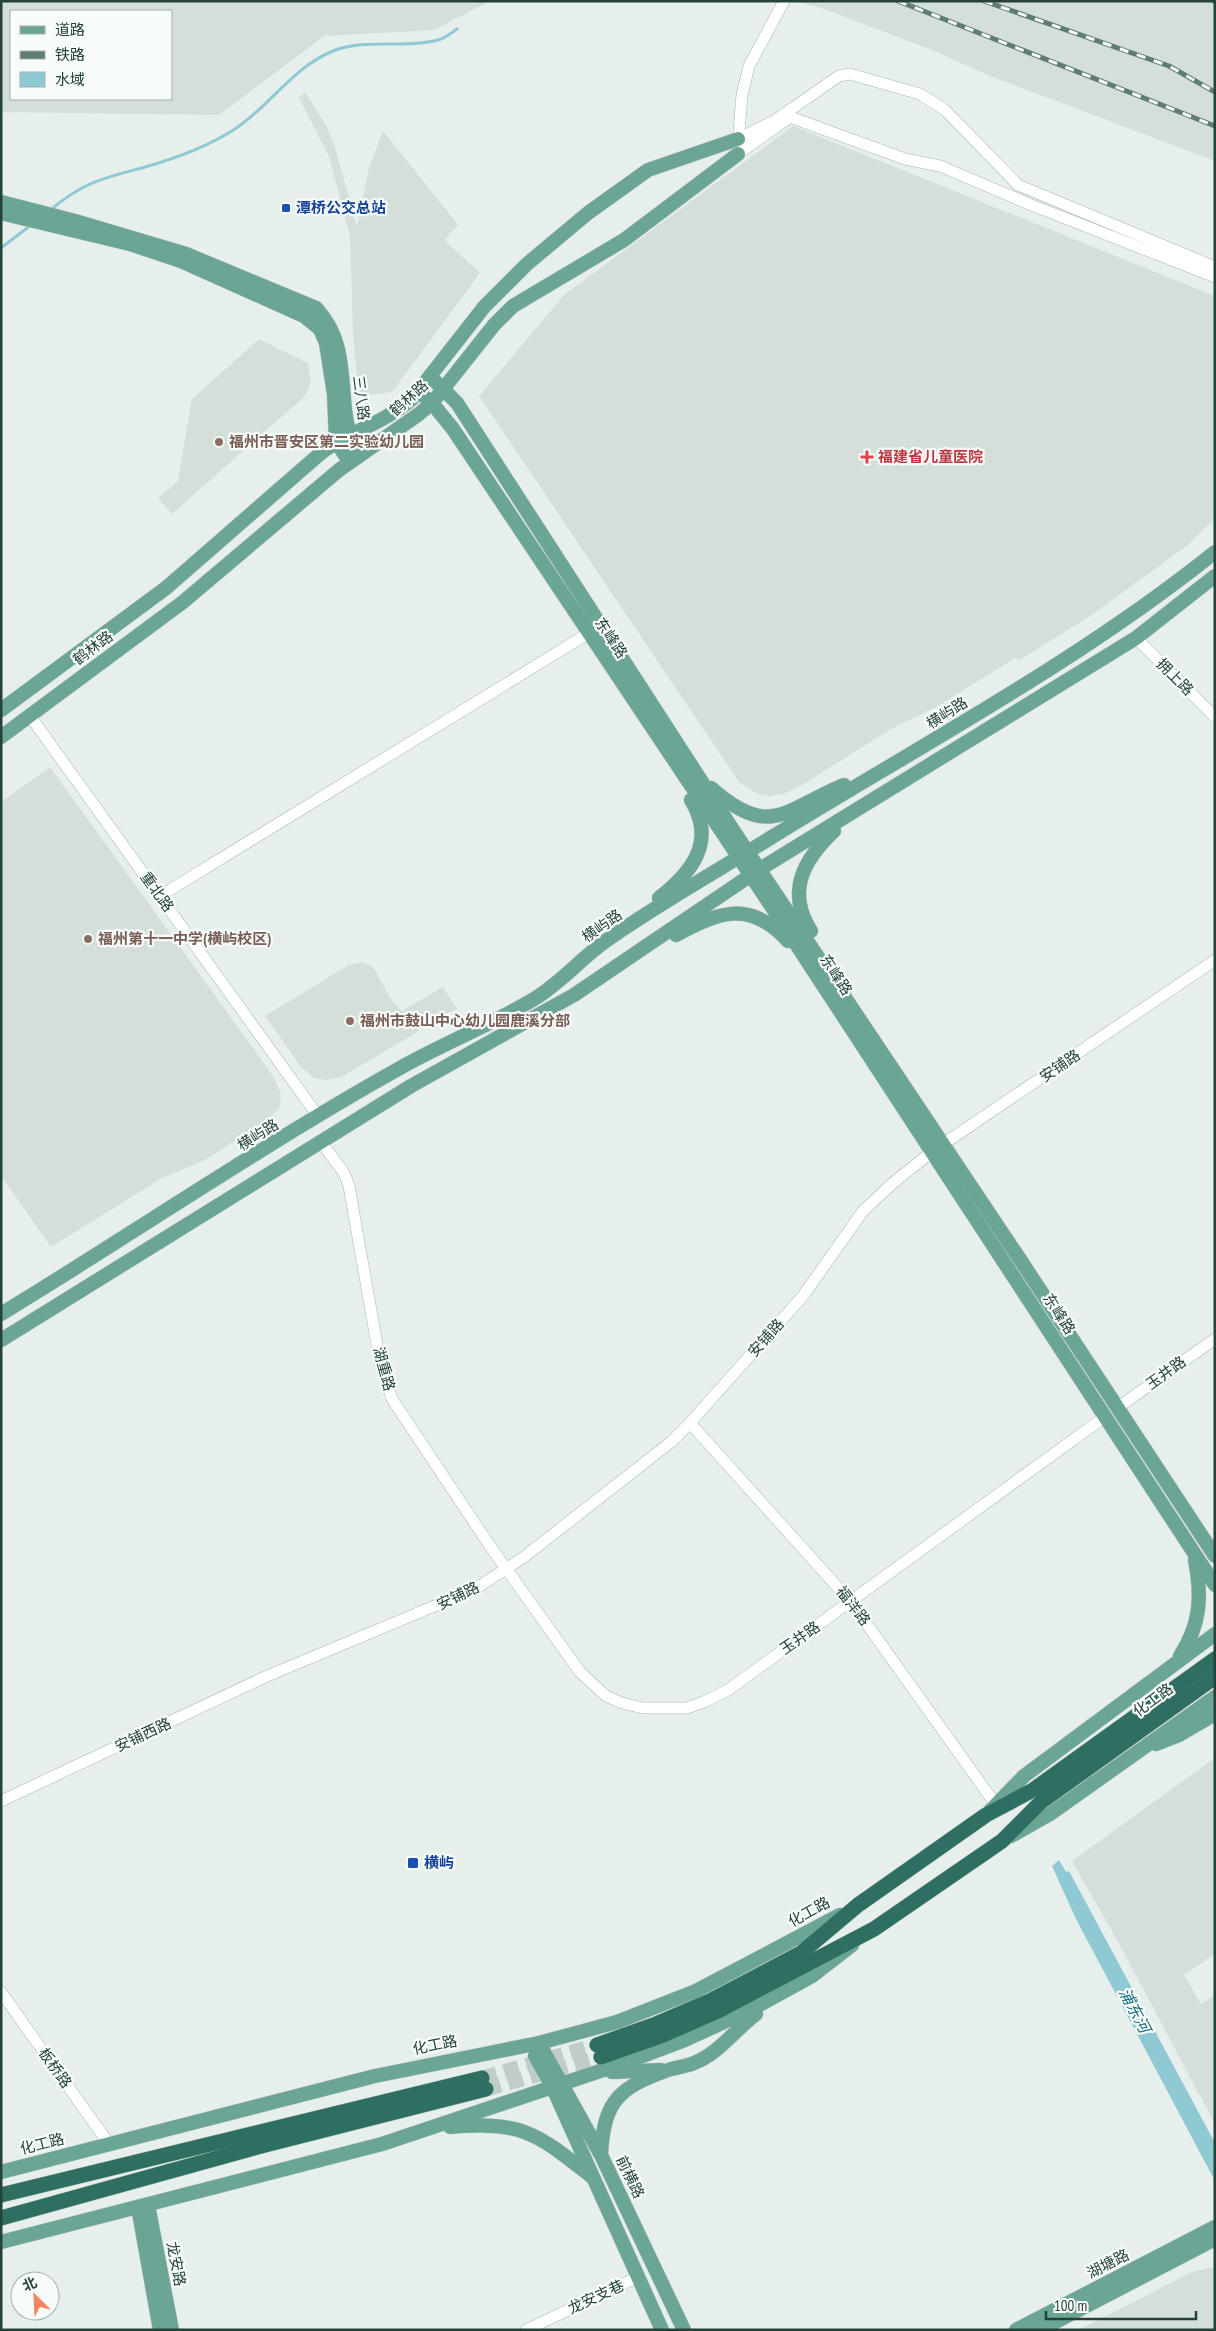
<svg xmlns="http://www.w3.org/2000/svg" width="1216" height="2331" font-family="'PT Sans Narrow','Noto Sans SC',sans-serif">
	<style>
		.built { fill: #d4dfda; fill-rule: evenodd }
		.water { fill: #8ec9d4 }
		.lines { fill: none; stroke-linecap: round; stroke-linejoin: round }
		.stream { stroke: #8ec9d4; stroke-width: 3 }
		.highway-tunnel { stroke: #bfccc8; stroke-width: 15; stroke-dasharray: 15 8; stroke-linecap: butt }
		.minor-casing { stroke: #a8b8b2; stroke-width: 12 }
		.major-casing { stroke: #c2cac8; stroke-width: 15 }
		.highway-casing { stroke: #c2cac8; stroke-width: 16 }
		.minor { stroke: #fff; stroke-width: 11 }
		.major { stroke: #6aa596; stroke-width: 14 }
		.highway { stroke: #2f6f62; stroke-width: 15 }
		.rail-casing { stroke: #5f7d75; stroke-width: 5 }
		.rail { stroke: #f7fbf9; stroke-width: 3; stroke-dasharray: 9; stroke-linecap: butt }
		.transit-dot { fill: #1a4fb4; stroke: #f7fbf9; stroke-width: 2 }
		.education-dot { fill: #8d6e63; stroke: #f7fbf9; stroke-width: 2 }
		.health-dot { fill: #e0444e; stroke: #f7fbf9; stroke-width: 2 }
		.labels { text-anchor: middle; stroke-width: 4.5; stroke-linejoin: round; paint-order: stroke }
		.transit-label { font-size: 15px; font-weight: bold; fill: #164399; stroke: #f7fbf9; text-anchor: start }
		.street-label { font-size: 15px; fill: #24423a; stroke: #f7fbf9 }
		.education-label { font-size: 15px; font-weight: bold; fill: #785e54; stroke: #f7fbf9; text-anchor: start }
		.health-label { font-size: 15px; font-weight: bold; fill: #be3a42; stroke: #f7fbf9; text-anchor: start }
		.water-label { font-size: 16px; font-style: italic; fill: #1c6f80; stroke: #f7fbf9 }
	</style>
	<rect width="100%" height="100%" fill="#e6efeb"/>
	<g class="built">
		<path d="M1,1H490L434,30L324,36L219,115L1,112ZM11,11H171V99H11Z"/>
		<path d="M796,1H1215V161L990,76L932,50L824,9Z"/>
		<path d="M305,92L326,125L334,144L357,226L369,168L383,131L458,225L444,240L480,273L392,392L361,396L357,379L353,332L350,236L329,156L299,98Z"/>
		<path d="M793,126L1215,296V518L1188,545L1090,616L1020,660L1015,658L938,706L891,729L802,785L786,793L771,796L758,794L739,782L479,396L564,295Z"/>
		<path d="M259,339L308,363L311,382L309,388L304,397L172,514L158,498L178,481L192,399Z"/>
		<path d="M50,767L273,1076L280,1091L281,1099L279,1108L266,1121L205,1160L162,1178L51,1247L1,1176V802Z"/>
		<path d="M362,962L373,967L394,1004L402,1011L443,987L457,1009L434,1019L411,1036L341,1077L326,1080L314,1078L301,1067L265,1016L349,965Z"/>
		<path d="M1215,1758V1954L1184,1975L1201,2004L1215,1995V2124L1117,1940L1072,1861Z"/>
		<path d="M1212,2268L1215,2269V2330H1078L1194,2271Z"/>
	</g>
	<path class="water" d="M1059,1860L1066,1872L1069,1871L1215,2143V2181L1076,1919L1052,1866Z"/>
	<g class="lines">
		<g class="stream">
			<path d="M49,211C62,200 75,191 90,184C108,176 127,172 145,167C177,158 207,147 235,129C270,106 293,67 333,51C366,38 404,49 438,40C445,38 451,33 457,29"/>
			<path d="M1,248L31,225"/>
		</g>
		<g class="highway-tunnel">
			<path d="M482,2078L597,2045"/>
			<path d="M486,2089L601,2057"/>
		</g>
		<g class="minor-casing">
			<g id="minor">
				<path d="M738,139L774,121L839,76L850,74L920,94L945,110L1018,185L1215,267"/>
				<path d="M738,144L742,95L749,66L784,1"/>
				<path d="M738,154L790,117L905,159L940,166L1029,204L1215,277"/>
				<path d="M1136,638L1215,717"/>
				<path d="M30,716L318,1116"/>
				<path d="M160,896L589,633"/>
				<path d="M322,1143L344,1173L349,1186L380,1362L392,1399L490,1546L580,1672L606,1696L622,1703L643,1708H687L706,1701L728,1690L1106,1416"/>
				<path d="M1117,1408L1215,1339"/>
				<path d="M690,1423L851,1602L996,1805"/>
				<path d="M1,1801L265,1677L475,1589L524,1557L671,1442L690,1423L803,1296L863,1211L894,1182L933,1151L1215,960"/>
				<path d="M1,1992L109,2144"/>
				<path d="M526,2330L638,2277"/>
			</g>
		</g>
		<g class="major-casing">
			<g id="major">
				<path d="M1,202L75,221L186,254L316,308C346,340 340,376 346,417C348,431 353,444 358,457L345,455L336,442L334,394L326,343L320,329L304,316L181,261L130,244L1,213"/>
				<path d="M430,376L457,403L733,830L1021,1261L1215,1556"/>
				<path d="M419,392L432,403L453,429L766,898L1215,1585"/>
				<path d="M1,710L166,588L322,452C350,432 385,422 412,399L484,307L527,264L588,213L648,170L738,139"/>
				<path d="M1,737L183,602L339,470L419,414L432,403L494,325L513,306L624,240L738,154"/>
				<path d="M711,788C770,840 784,810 844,785"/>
				<path d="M659,898C691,873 717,842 691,800"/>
				<path d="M811,931C786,892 803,860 834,831"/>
				<path d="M676,935C719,912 750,899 788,941"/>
				<path d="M1,1314C134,1233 264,1144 400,1068C444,1043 491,1025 534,999C562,982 581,958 607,940C660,903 717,871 772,837C921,745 1078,662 1215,552"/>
				<path d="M1,1340L411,1086L574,995L760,869L1136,638L1215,576"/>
				<path d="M1180,1656C1201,1624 1202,1596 1195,1560"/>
				<path d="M1156,1744L1179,1735L1215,1714"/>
				<path d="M990,1811L1024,1776L1215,1634"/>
				<path d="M1011,1836L1050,1814L1215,1697"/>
				<path d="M539,2043L601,2155L684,2330"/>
				<path d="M535,2056L552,2086L662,2330"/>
				<path d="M612,2072L661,2070"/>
				<path d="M450,2127C523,2121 536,2133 591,2176"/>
				<path d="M601,2154C604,2099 620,2087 671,2069C679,2067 687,2066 694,2063C718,2054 736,2029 756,2014"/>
				<path d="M1,2172L375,2076L539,2043L617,2022L696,1991L840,1915"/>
				<path d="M148,2205L172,2330"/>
				<path d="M138,2207L160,2330"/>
				<path d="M1,2242L382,2144L624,2063L685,2040L750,2010L812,1976L852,1945"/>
				<path d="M1016,2330L1215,2227"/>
				<path d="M1040,2330L1215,2239"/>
			</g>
		</g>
		<g class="highway-casing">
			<g id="highway">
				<path d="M597,2045L656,2024L710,2001L801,1953L858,1905L986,1815L1033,1790L1215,1659"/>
				<path d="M601,2057L661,2036L716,2012L874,1929L1002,1841L1041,1802L1215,1677"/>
				<path d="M1,2195L482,2078"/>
				<path d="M1,2218L261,2146L486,2089"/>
			</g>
		</g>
		<use href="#minor" class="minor"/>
		<use href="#major" class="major"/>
		<use href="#highway" class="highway"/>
		<g class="rail-casing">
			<g id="rail">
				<path d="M898,1L1215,126"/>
				<path d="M984,1L1169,66L1215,92"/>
				<path d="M1214,1L1215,2"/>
			</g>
		</g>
		<use href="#rail" class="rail"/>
	</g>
	<g class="transit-dot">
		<rect x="281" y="203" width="10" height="10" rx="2.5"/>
		<rect x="407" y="1857" width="12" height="12" rx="2.5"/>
	</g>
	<g class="education-dot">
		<circle cx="219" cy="442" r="5"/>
		<circle cx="88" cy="939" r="5"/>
		<circle cx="350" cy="1021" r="5"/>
	</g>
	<path class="health-dot" d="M864.5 449.5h5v5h5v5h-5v5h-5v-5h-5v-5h5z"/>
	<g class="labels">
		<g class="transit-label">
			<text x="296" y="213">潭桥公交总站</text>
			<text x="424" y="1868">横屿</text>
		</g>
		<g class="street-label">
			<text transform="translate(361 398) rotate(83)" y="5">三八路</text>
			<text transform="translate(409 398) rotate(-42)" y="5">鹤林路</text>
			<text transform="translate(611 638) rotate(56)" y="5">东峰路</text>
			<text transform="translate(93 648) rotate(-37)" y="5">鹤林路</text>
			<text transform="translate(1175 677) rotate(45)" y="5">拥上路</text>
			<text transform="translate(947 713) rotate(-32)" y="5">横屿路</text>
			<text transform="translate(157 892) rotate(54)" y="5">重北路</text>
			<text transform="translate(602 926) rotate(-35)" y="5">横屿路</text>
			<text transform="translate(836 975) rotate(57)" y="5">东峰路</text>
			<text transform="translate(1060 1066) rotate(-34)" y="5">安铺路</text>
			<text transform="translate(258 1135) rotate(-32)" y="5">横屿路</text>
			<text transform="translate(1059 1314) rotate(57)" y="5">东峰路</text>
			<text transform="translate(766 1338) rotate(-48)" y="5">安铺路</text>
			<text transform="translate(384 1369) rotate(75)" y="5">湖重路</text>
			<text transform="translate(1166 1373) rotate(-36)" y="5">玉井路</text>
			<text transform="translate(458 1596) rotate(-26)" y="5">安铺路</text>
			<text transform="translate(853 1606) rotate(52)" y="5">福洋路</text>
			<text transform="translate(800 1638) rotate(-35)" y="5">玉井路</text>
			<text transform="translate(1153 1700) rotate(-36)" y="5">化工路</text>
			<text transform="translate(143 1735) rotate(-25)" y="5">安铺西路</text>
			<text transform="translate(809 1912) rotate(-29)" y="5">化工路</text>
			<text transform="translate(435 2045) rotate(-11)" y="5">化工路</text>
			<text transform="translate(55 2068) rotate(55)" y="5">板桥路</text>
			<text transform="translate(42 2144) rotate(-14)" y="5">化工路</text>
			<text transform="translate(630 2177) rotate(64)" y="5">前横路</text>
			<text transform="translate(176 2264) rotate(79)" y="5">龙安路</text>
			<text transform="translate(1108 2264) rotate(-27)" y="5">湖塘路</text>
			<text transform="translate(596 2297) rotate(-25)" y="5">龙安支巷</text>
		</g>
		<g class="education-label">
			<text x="229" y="447">福州市晋安区第二实验幼儿园</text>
			<text x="98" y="944">福州第十一中学(横屿校区)</text>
			<text x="360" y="1026">福州市鼓山中心幼儿园鹿溪分部</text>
		</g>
		<g class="health-label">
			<text x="878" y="462">福建省儿童医院</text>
		</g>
		<g class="water-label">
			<text transform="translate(1135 2010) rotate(62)" y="6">浦东河</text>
		</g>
	</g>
	<rect width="1216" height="2331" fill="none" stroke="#24423a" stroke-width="5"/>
	<rect x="10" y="10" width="162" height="90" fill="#f7fbf9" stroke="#a3b1ad"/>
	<rect x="20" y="26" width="25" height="8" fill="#6aa596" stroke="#a3b1ad"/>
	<text x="55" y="35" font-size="15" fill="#24423a">道路</text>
	<rect x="20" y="51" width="25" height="8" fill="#5f7d75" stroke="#a3b1ad"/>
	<text x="55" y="60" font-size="15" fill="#24423a">铁路</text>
	<rect x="20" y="72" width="25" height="15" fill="#8ec9d4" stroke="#a3b1ad"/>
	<text x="55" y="85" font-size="15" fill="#24423a">水域</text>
	<g transform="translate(35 2296) rotate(336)"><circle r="24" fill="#f7fbf9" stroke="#a3b1ad"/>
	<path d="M0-4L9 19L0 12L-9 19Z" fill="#f4845f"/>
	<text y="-8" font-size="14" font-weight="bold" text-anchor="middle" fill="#24423a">北</text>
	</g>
	<path d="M1046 2311v8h150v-8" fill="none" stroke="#24423a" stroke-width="2.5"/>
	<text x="1054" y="2311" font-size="15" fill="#24423a" stroke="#f7fbf9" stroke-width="4" paint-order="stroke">100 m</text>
</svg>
